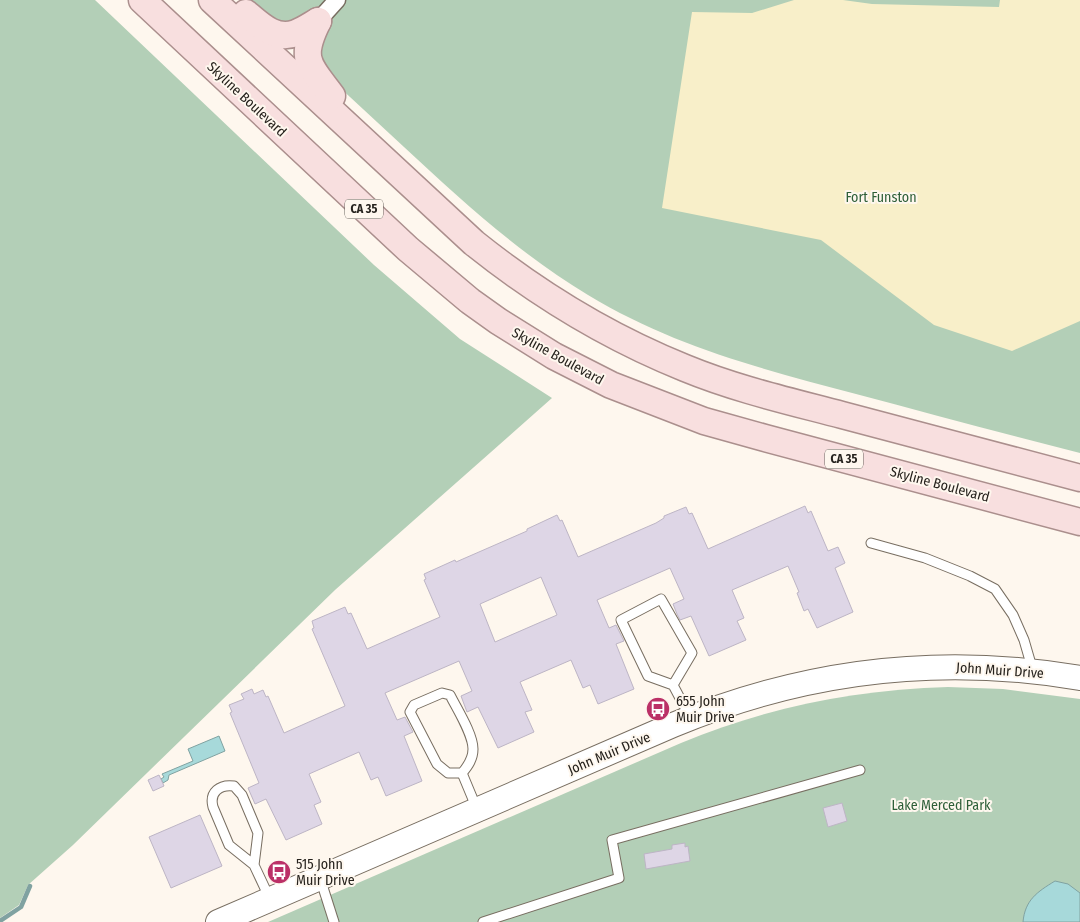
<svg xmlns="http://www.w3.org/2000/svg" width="1080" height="922" font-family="'Fira Sans Condensed',sans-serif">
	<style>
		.green { fill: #b3cfb7 }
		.sand { fill: #f8efc9 }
		.water { fill: #a7d9da; stroke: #80a2a1 }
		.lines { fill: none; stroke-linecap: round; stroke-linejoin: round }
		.stream { stroke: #80a2a1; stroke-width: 4.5 }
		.building { fill: #ded6e6; stroke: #bdb5c5; fill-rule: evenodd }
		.lane-casing { stroke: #786e61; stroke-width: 11 }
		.street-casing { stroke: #786e61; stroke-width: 19 }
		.secondary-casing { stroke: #786e61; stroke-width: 26 }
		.primary-casing { stroke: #ab8f8d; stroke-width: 29 }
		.lane { stroke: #fff; stroke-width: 9 }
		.street { stroke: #fff; stroke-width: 16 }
		.secondary { stroke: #fff; stroke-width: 24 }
		.primary { stroke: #f8dfdf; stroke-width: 26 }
		.labels { text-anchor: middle; stroke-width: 4; stroke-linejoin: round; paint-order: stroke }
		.shield { fill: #fef7ee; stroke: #67625c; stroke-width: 1 }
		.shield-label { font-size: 12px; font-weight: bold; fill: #26221d }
		.street-label { font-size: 14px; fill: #26221d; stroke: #fef7ee }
		.park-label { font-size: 14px; fill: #2e5f38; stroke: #fef7ee }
		.poi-label { font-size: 14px; fill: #26221d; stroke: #fef7ee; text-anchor: start }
	</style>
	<rect width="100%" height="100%" fill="#fef7ee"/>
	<g class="green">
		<path d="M0,0H95L374,265L460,339L552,398L335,590L73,845L28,885L19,905L0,918Z"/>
		<path d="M239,0H1080V453C1005,434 931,414 856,394C762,369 672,346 588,295C520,254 462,201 404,147C359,105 314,64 269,22L261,19Z"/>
		<path d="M948,687L1003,689L1080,699V922H268L681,743C768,707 854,690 948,687Z"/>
	</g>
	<path class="sand" d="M794,0H843L872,4L999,7L1000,0H1080V321L1012,351L934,325L821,240L662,208L692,12L752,13Z"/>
	<g class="water">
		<path d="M219,736L225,751L169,775L168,780L163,783L161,779L164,777L162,774L193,761L188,749Z"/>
		<path d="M1055,881L1068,884L1080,893V922H1023C1025,900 1037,892 1055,881Z"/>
	</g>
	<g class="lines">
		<path class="stream" d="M0,921L21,907L30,886"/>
	</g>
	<g class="building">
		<path d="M805,506L808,513L811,511L828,551L838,547L845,563L835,568L853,612L817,628L808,609L804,611L797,593L799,592L788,566L732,590L744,618L737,621L746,640L709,656L691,616L680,620L677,614L673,604L684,599L670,568L597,600L609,628L616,625L624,641L616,644L634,689L598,704L590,685L583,688L571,660L520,682L532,710L525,712L534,732L498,748L478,707L467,712L461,696L472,691L459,661L385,693L397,720L405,717L413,732L404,736L422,781L386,796L378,777L371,780L359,752L309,774L321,802L314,805L322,824L286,840L266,799L255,804L248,788L259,783L230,713L232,712L229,705L244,699L241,694L252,689L254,694L263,690L266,697L268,696L284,733L345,706L312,629L314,628L312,621L345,607L348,614L351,613L367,649L440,617L424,580L426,579L424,574L455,560L456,562L527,531V529L557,515L560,521L562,520L578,557L656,523L664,518V516L686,507L689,514L692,513L708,549ZM541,577L557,615L495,642L480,604Z"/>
		<path d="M159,775L164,786L153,791L148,780Z"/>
		<path d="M842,803L847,821L828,827L823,808Z"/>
		<path d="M200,815L222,866L171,888L149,837Z"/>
		<path d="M685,843V847L688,846L690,861L646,869L644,854L672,849V845Z"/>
	</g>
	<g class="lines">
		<g class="lane-casing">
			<g id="lane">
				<path d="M871,543L925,558L970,576L995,589L1013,615L1024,640L1033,671"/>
				<path d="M673,685L648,676L621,620L661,599L692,653L673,685L690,717"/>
				<path d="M442,693L450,695C457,709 473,734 473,749C473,759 468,766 462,773H448L437,764L410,712L414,705Z"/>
				<path d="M462,773L477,809"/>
				<path d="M254,865L229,845L213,807C209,792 220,784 234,786L242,795L258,833L254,865L270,899"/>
				<path d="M320,878L334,922"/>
				<path d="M483,922L619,878L612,840L860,770"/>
			</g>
		</g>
		<g class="street-casing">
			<path id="street" d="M318,21L337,0"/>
		</g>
		<g class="secondary-casing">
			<path id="secondary" d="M218,922L673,725C805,670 940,654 1080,678"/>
		</g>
		<g class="primary-casing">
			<g id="primary">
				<path d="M142,0L408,249L470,301L498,321L554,356L611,385L704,421L765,438L1080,522"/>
				<path d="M212,0L474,243C539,295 608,337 685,368C736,389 789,401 842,415C921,436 1001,457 1080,478"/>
				<path d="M246,13C260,25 276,41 296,33C304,30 311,25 318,21"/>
				<path d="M318,21C299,59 308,64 332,96"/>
			</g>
		</g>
		<use href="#lane" class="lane"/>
		<use href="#street" class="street"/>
		<use href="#secondary" class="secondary"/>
		<use href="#primary" class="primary"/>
	</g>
	<defs>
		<g id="bus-disc" transform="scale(1.25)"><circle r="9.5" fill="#bb3067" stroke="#fef7ee"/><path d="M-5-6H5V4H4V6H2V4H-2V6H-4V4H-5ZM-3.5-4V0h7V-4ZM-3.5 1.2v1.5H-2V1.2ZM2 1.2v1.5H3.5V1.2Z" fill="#fff"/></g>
	</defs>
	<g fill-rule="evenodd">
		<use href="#bus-disc" x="658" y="709"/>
		<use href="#bus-disc" x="279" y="872"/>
	</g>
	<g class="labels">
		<g class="shield">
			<rect x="345" y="199.5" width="38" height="19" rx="4"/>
			<rect x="825" y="449.5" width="38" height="19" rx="4"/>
		</g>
		<g class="shield-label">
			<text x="364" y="213">CA 35</text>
			<text x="844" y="463">CA 35</text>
		</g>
		<g class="street-label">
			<text transform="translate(247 99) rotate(43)" y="5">Skyline Boulevard</text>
			<text transform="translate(558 356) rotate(29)" y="5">Skyline Boulevard</text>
			<text transform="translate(940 484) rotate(15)" y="5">Skyline Boulevard</text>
			<text transform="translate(1000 670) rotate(4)" y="5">John Muir Drive</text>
			<text transform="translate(609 753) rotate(-23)" y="5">John Muir Drive</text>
		</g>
		<g class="park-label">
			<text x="881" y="202">Fort Funston</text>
			<text x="941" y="810">Lake Merced Park</text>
		</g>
		<g class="poi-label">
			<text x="676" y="706">655 John<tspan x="676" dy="16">Muir Drive</tspan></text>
			<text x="296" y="869">515 John<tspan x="296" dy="16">Muir Drive</tspan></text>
		</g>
	</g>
</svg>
